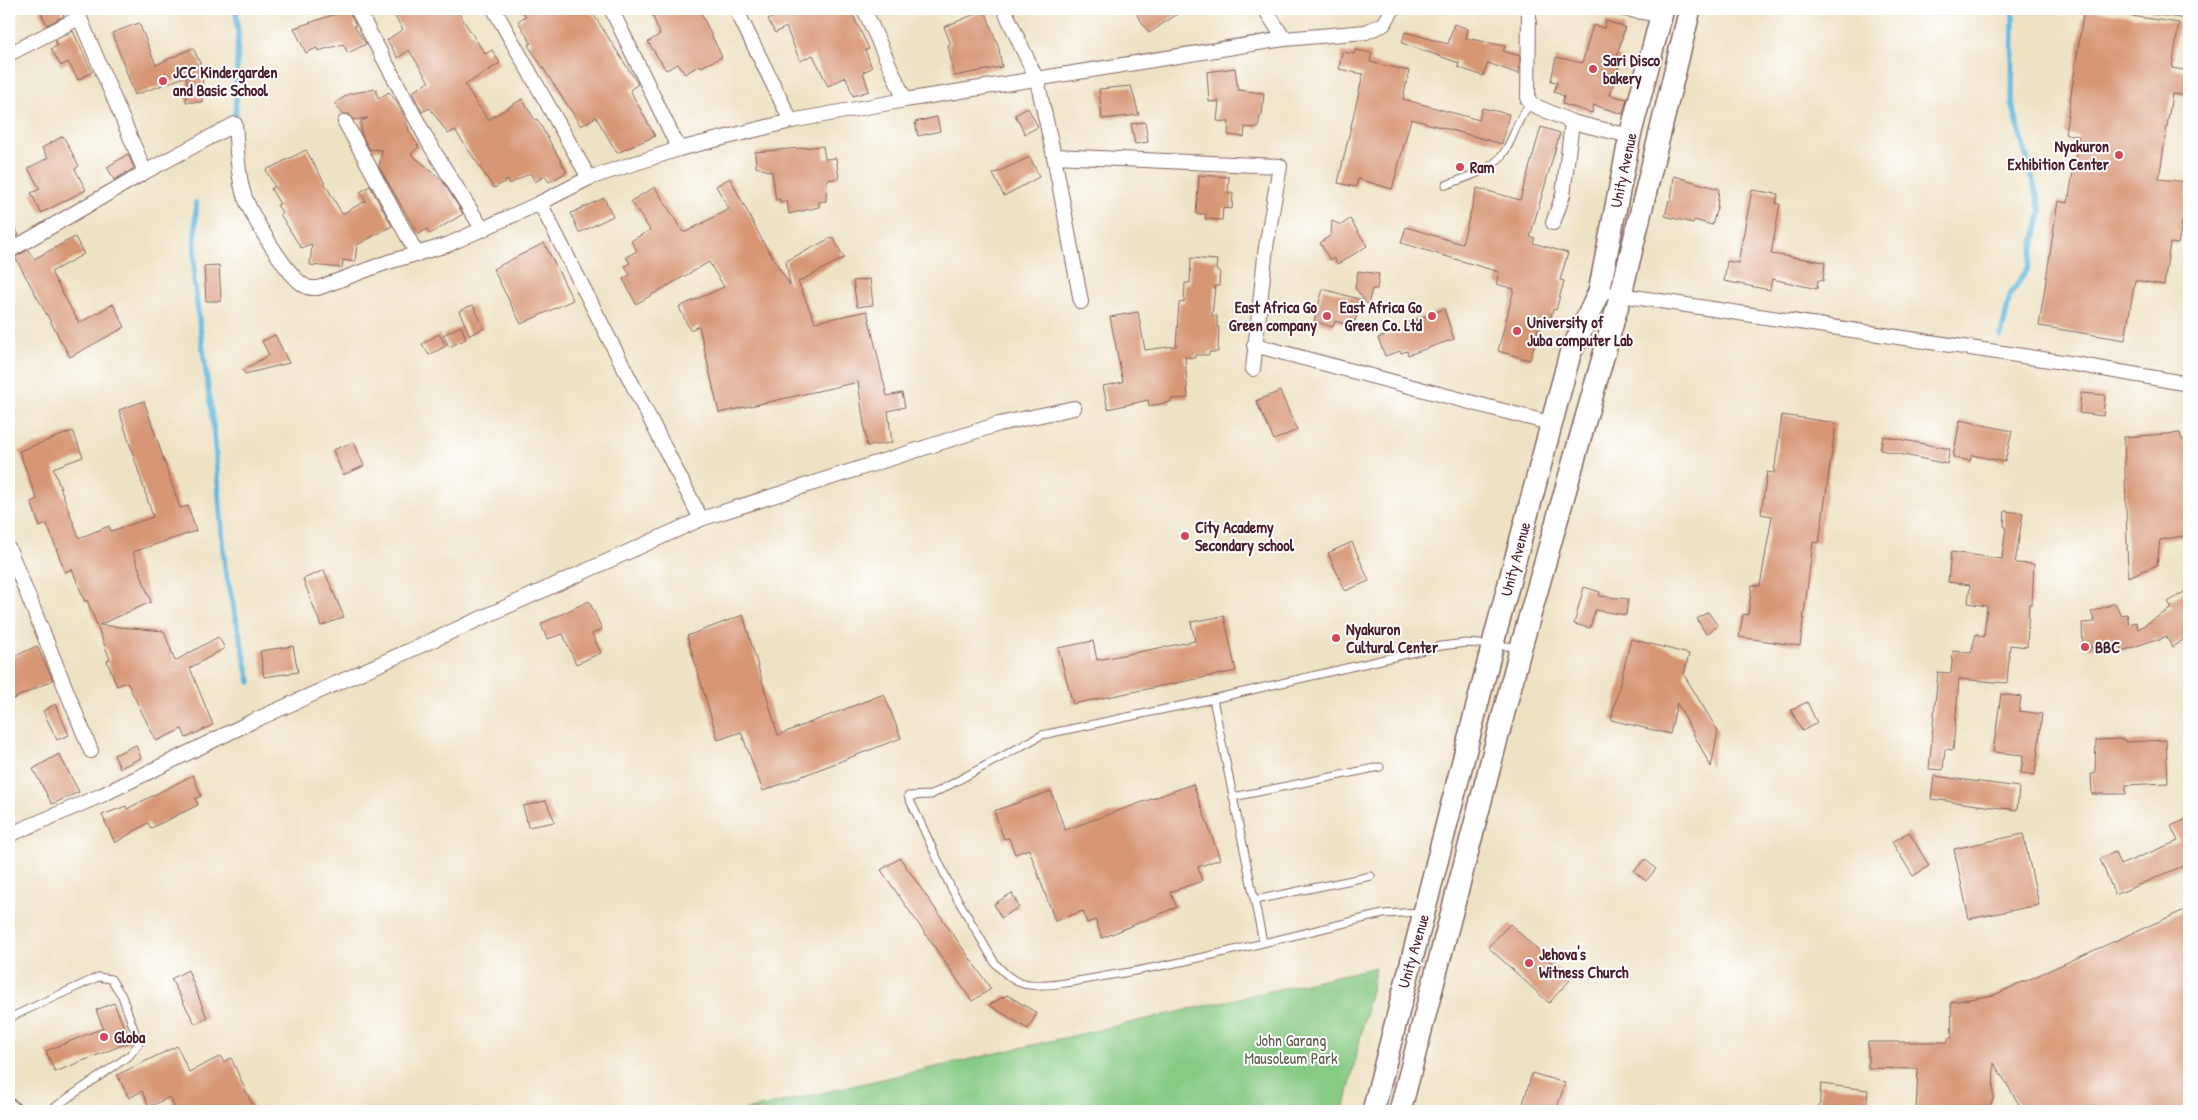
<svg xmlns="http://www.w3.org/2000/svg" width="2198" height="1120" font-family="'Patrick Hand',sans-serif">
	<style>
		.green { fill: #87ca83; stroke: #687457 }
		.lines { fill: none; stroke-linecap: round; stroke-linejoin: round }
		.stream { stroke: #61b7de; stroke-width: 5.5 }
		.building { fill: #d79776 }
		.lane-casing { stroke: #836361; stroke-width: 9 }
		.street-casing { stroke: #836361; stroke-width: 16 }
		.primary-casing { stroke: #836361; stroke-width: 24 }
		.lane { stroke: #fff; stroke-width: 7 }
		.street { stroke: #fff; stroke-width: 14 }
		.primary { stroke: #fff; stroke-width: 21 }
		.poi-dot { fill: #d1495b; stroke: #fff; stroke-width: 2 }
		.labels { text-anchor: middle; stroke-width: 4; stroke-linejoin: round; paint-order: stroke }
		.poi-label { font-size: 16px; font-weight: bold; fill: #4a1f2b; stroke: #fff; text-anchor: start }
		.street-label { font-size: 16px; fill: #4a1f2b; stroke: #fff }
		.park-label { font-size: 16px; fill: #5f5b4a; stroke: #fff }
	</style>
	<rect width="100%" height="100%" fill="#fff"/>
	<filter id="ink" filterUnits="userSpaceOnUse"><feTurbulence type="fractalNoise" baseFrequency=".02" numOctaves="2"/><feDisplacementMap in="SourceGraphic" scale="10" xChannelSelector="R" yChannelSelector="G"/><feConvolveMatrix kernelMatrix="1 2 1 2 8 2 1 2 1" color-interpolation-filters="sRGB"/></filter>
	<filter id="wash" filterUnits="userSpaceOnUse"><feTurbulence type="fractalNoise" baseFrequency=".0096" numOctaves="4" result="noise"/><feDisplacementMap in="SourceGraphic" scale="20" xChannelSelector="R" yChannelSelector="G"/><feGaussianBlur stdDeviation="1.12" result="paint"/><feColorMatrix in="noise" values="0 0 0 0 0 0 0 0 0 0 0 0 0 0 0 0 0 1.4 0 .05"/><feComposite in="paint" operator="in"/></filter>
	<g filter="url(#wash)">
		<rect width="100%" height="100%" fill="#eee2c4"/>
		<path class="green" d="M1376,967L1344,1111H742Z"/>
		<g class="lines">
			<g class="stream">
				<path d="M235,124L238,35L236,9"/>
				<path d="M196,203L194,281L214,433L225,569L250,682"/>
				<path d="M2001,336L2010,295L2029,267L2041,211L2012,103L2013,9"/>
			</g>
		</g>
		<g id="blocks">
			<g class="building">
				<path d="M39,9H60L64,16L47,25Z"/>
				<path d="M401,9H456L485,54L492,50L500,63L465,85L488,120L522,99L535,120L537,119L567,172L549,182L545,176L535,182L530,173L510,184L508,180L494,188L455,130L448,134L430,108L422,112L412,92L429,82L409,50L398,58L387,40L403,29L393,14Z"/>
				<path d="M521,9H590L638,84L630,90L655,136L617,153L596,117L581,126L528,45L531,43L518,21L526,16Z"/>
				<path d="M650,9H699L722,57L701,67L700,65L685,74L678,64L666,70L648,42L660,34Z"/>
				<path d="M790,9H850L869,49L865,50L872,68L863,72L869,91L853,96L846,77L828,86L813,55L800,61L786,27L775,33L768,19Z"/>
				<path d="M1133,9H1185L1149,33Z"/>
				<path d="M2084,9L2179,23L2172,68L2189,71V96L2172,94L2159,179L2188,182L2184,222H2182L2178,244L2170,243L2164,285L2135,280L2125,340L2039,326L2058,201L2068,203L2079,136L2065,134Z"/>
				<path d="M348,10L356,25L354,26L366,44L348,53L343,44L318,51L317,48L306,53L294,28Z"/>
				<path d="M985,10L999,49L1002,67L954,76L948,45L951,44L944,27Z"/>
				<path d="M1606,21L1625,27L1617,56L1621,57L1610,95L1627,99L1623,114L1594,105L1592,113L1562,104L1564,96L1554,92L1557,82L1551,81L1556,57L1582,63L1593,25L1604,28Z"/>
				<path d="M139,23L156,65L193,48L203,69L202,102H186L187,76L135,95L112,33Z"/>
				<path d="M1454,24L1468,29L1466,38L1505,46L1503,51L1520,56L1519,74L1488,63L1483,76L1458,67L1459,63L1402,43L1405,32L1448,44Z"/>
				<path d="M73,31L92,72L78,80L68,62L61,66L51,49L57,46L55,40Z"/>
				<path d="M1355,50L1372,53L1370,62L1409,71L1403,99L1479,120L1482,108L1509,114L1502,144L1411,119L1392,189L1358,179L1356,187L1338,183L1363,74L1339,69L1342,52L1354,54Z"/>
				<path d="M1235,68L1238,90L1264,93L1262,116L1260,115L1258,128L1245,127L1244,137L1228,135L1229,122L1217,121L1219,101L1209,102L1207,72Z"/>
				<path d="M1131,86L1139,115L1102,119L1099,89Z"/>
				<path d="M376,89L378,99L389,92L396,101L407,121L405,122L409,128L408,129L419,147L411,154L442,180L463,214L430,234L427,229L418,235L379,167L382,150L369,149L361,133V121L368,118L354,120L349,114H342L335,103L349,94Z"/>
				<path d="M1028,108L1038,127L1025,134L1015,115Z"/>
				<path d="M937,117L940,131L918,136L915,122Z"/>
				<path d="M1145,122L1148,142L1135,144L1131,124Z"/>
				<path d="M1541,127L1560,133L1530,237L1535,238L1533,243L1568,253L1560,280L1564,281L1556,310L1553,309L1550,321L1541,319L1530,360L1498,351L1514,289L1496,284L1499,272L1401,243L1406,227L1462,244L1477,188L1520,200Z"/>
				<path d="M63,136L79,166L75,169L86,190L41,213L31,193L40,189L28,168L48,158L42,148Z"/>
				<path d="M823,146L825,159L836,158L839,178L827,180L826,201L819,202V207L789,214L787,201L780,203V199L776,200L772,172L756,167L755,152Z"/>
				<path d="M306,150L342,214L366,201L360,192L370,186L392,226L357,245L355,262L343,260L342,268L310,265L312,244L301,248L280,214L282,212L277,205L280,204L271,189L275,187L266,170Z"/>
				<path d="M128,154L134,168L114,180L107,167Z"/>
				<path d="M1030,157L1039,177L1004,196L993,174Z"/>
				<path d="M1199,175L1229,177L1228,193H1233L1232,209L1223,208L1222,220L1205,219L1206,214H1196Z"/>
				<path d="M1674,176L1719,189L1717,208L1712,225L1694,220L1693,223L1665,216L1669,200L1671,201Z"/>
				<path d="M730,178L763,242L790,285L786,261L833,237L844,258L798,282L815,322L867,311L887,396L902,393L905,407L888,411L892,443L867,446L858,382L719,413L699,326L690,330L679,307L724,287L709,262L636,304L623,279L630,275L625,266L630,263L626,257L637,251L631,241L650,230L631,201L655,187L683,232H686L729,209L716,186Z"/>
				<path d="M1752,190L1778,194L1776,204H1780L1771,254L1825,262L1823,281L1818,280L1817,289L1772,279L1770,290L1724,281L1727,261L1738,263Z"/>
				<path d="M604,198L613,216L579,233L571,213Z"/>
				<path d="M9,219L19,235L9,241Z"/>
				<path d="M1350,219L1367,246L1338,264L1333,258L1330,260L1320,243L1331,235L1332,221L1341,225Z"/>
				<path d="M75,237L84,254L51,272L79,323L113,304L125,327L70,357L15,257L28,250L34,259Z"/>
				<path d="M544,243L573,300L521,324L493,269Z"/>
				<path d="M1191,258L1217,260L1216,270L1220,271L1219,286H1215L1212,316H1217V327H1219L1218,352H1209V355H1195V358L1185,357L1188,398L1171,399V402L1149,406L1148,400L1108,409L1103,386L1123,382L1110,317L1138,312L1145,350L1176,346L1179,303L1184,302L1185,283H1190Z"/>
				<path d="M219,265L221,301H206L204,266Z"/>
				<path d="M1358,271L1379,274L1377,289H1372L1368,305L1355,288Z"/>
				<path d="M870,279L873,305L857,307L853,281Z"/>
				<path d="M1323,289L1362,300L1355,321L1350,319L1348,325L1335,321L1333,327L1314,321Z"/>
				<path d="M473,305L484,328L470,335L459,311Z"/>
				<path d="M1444,309L1454,339L1408,355L1407,351L1401,353L1400,351L1385,356L1378,338L1416,325L1407,323Z"/>
				<path d="M461,326L466,339L449,347L443,335Z"/>
				<path d="M439,334L446,346L429,355L422,344Z"/>
				<path d="M275,335L289,363L245,374L243,370L269,355L262,341Z"/>
				<path d="M1280,391L1297,430L1274,440L1256,401Z"/>
				<path d="M2081,393L2105,395L2103,416L2079,413Z"/>
				<path d="M144,401L180,508L188,506L196,531L133,552L151,602L99,625L164,631L175,661L218,637L225,648L190,668L213,725L186,738L182,729L156,741L127,682L117,686L107,661L110,659L87,600L85,602L72,569L65,572L47,524L40,527L31,502L37,499L19,451L73,431L83,457L53,468L79,538L109,526L111,531L153,517L119,410Z"/>
				<path d="M1782,415L1836,423L1819,543L1813,542L1800,646L1739,637L1743,614L1748,615L1752,585L1760,586L1772,516L1761,514L1767,472L1774,473Z"/>
				<path d="M1960,420L2012,431L2005,462L1972,455L1970,461L1953,457Z"/>
				<path d="M2180,433L2182,440L2189,441V535L2160,540L2157,565L2128,577L2124,437Z"/>
				<path d="M1883,436L1950,449L1947,464L1880,450Z"/>
				<path d="M354,442L364,466L343,475L333,450Z"/>
				<path d="M2005,511L2023,513L2015,563L2034,564L2032,604H2029L2027,647L2010,645L2007,683L1959,679L1953,750L1945,749L1943,770L1929,769L1938,672L1951,673L1953,651L1971,653L1976,634L1984,637L1987,606L1968,603L1970,585L1948,582L1951,552L2002,559L2006,527L2004,526Z"/>
				<path d="M1352,542L1369,581L1345,591L1328,553Z"/>
				<path d="M324,570L344,617L321,626L303,579Z"/>
				<path d="M1584,587L1600,592L1599,596L1628,599L1626,615L1595,610L1590,628L1574,624Z"/>
				<path d="M2189,589V636L2172,647L2166,636L2158,641L2157,639L2122,651L2120,644L2083,648L2082,623L2095,622L2091,612L2115,603L2121,615L2127,614L2129,624L2136,622L2138,629L2172,608L2168,602Z"/>
				<path d="M589,601L602,629L592,634L601,653L576,664L563,634L547,639L541,624Z"/>
				<path d="M1708,612L1718,626L1706,634L1697,619Z"/>
				<path d="M743,615L778,735L884,694L901,738L763,791L741,732L718,740L687,636Z"/>
				<path d="M1224,616L1236,671L1073,704L1058,648L1093,641L1097,660L1195,641L1191,622Z"/>
				<path d="M1631,639L1689,654L1684,675L1718,731L1711,767L1677,703L1670,734L1611,720Z"/>
				<path d="M37,646L53,680L9,701V667L13,665L11,658Z"/>
				<path d="M293,646L298,672L264,677L260,651Z"/>
				<path d="M2001,694L2021,697L2019,711L2042,714L2035,775L2021,773L2023,755L1993,752Z"/>
				<path d="M1807,702L1817,723L1802,731L1791,710Z"/>
				<path d="M55,704L69,735L57,740L43,711Z"/>
				<path d="M2124,739L2125,742L2166,740L2168,783L2126,785V794H2092L2091,774H2095L2096,740Z"/>
				<path d="M136,745L141,758L120,768L114,755Z"/>
				<path d="M59,754L79,792L52,804L33,769Z"/>
				<path d="M193,775L201,796L195,799L198,805L151,828L148,823L115,843L102,815L126,806L127,809Z"/>
				<path d="M1934,776L2019,787L2017,810L1931,799Z"/>
				<path d="M1193,784L1220,859L1198,867L1202,881L1170,892L1177,907L1102,938L1095,920L1087,923L1083,911L1055,921L1029,849L1015,854L1009,838L1004,839L994,811L1051,791L1065,830Z"/>
				<path d="M546,801L555,822L528,827L523,806Z"/>
				<path d="M2189,818V867L2188,864L2115,895L2100,859L2115,852L2120,865L2178,841L2171,826Z"/>
				<path d="M1909,832L1929,866L1913,876L1892,842Z"/>
				<path d="M2023,834L2039,905L1969,919L1954,849Z"/>
				<path d="M900,858L991,989L972,1001L881,870Z"/>
				<path d="M1645,859L1656,869L1646,881L1634,871Z"/>
				<path d="M1012,893L1019,907L1001,918L994,904Z"/>
				<path d="M2189,908V1111H2023L1994,1063L1993,1099L1988,1111H1916L1918,1069L1868,1068V1042H1948V1038H1952L1951,1002L1994,995Z"/>
				<path d="M1510,924L1570,980L1549,1003L1488,947Z"/>
				<path d="M188,970L207,1018L195,1024L171,979Z"/>
				<path d="M1007,995L1037,1013L1028,1029L989,1005Z"/>
				<path d="M114,1003L130,1042L55,1072L46,1051L103,1028L96,1010Z"/>
				<path d="M177,1046L189,1072L221,1056L223,1062L231,1058L255,1111H176L170,1097L149,1107L142,1091L129,1098L117,1075Z"/>
				<path d="M1532,1073L1565,1083L1556,1111H1521Z"/>
				<path d="M1821,1084L1868,1090L1866,1111H1819Z"/>
			</g>
		</g>
	</g>
	<g filter="url(#ink)">
		<use href="#blocks" fill-opacity="0" stroke="#836361" stroke-width="1"/>
		<g class="lines">
			<g class="lane-casing">
				<g id="lane">
					<path d="M1604,9L1657,18"/>
					<path d="M2143,9L2189,15"/>
					<path d="M1446,185C1464,178 1491,171 1503,154C1515,138 1516,118 1531,104"/>
					<path d="M1213,699L1263,942"/>
					<path d="M1233,797L1380,767"/>
					<path d="M1255,900L1371,876"/>
					<path d="M1422,912L1383,914C1293,935 1203,960 1112,975C1087,979 1054,987 1029,985C1015,984 1004,973 995,963L951,888L908,796L931,795L1042,735L1213,699L1441,646L1466,643L1519,647"/>
					<path d="M9,1018L98,977L111,979L122,996L139,1043L129,1056L49,1111"/>
				</g>
			</g>
			<g class="street-casing">
				<g id="street">
					<path d="M76,9L145,172"/>
					<path d="M357,9L430,145L483,230"/>
					<path d="M494,9L589,178"/>
					<path d="M611,9L679,149"/>
					<path d="M736,9L791,121"/>
					<path d="M864,9L905,100"/>
					<path d="M1004,9L1037,80L1054,156L1081,302"/>
					<path d="M1265,9L1284,39L1366,32L1384,24L1393,9"/>
					<path d="M1529,9L1528,100L1531,104L1572,122L1630,136"/>
					<path d="M9,54L79,18"/>
					<path d="M345,122L417,254"/>
					<path d="M1054,156L1280,166L1266,247L1253,369"/>
					<path d="M540,203L701,519"/>
					<path d="M1553,223L1563,195L1572,122"/>
					<path d="M9,251L145,172L235,124C237,146 237,171 243,192C249,212 288,279 307,287C309,288 315,288 318,288L388,262L447,245L540,203L589,178L679,149L791,121L905,100L1284,39"/>
					<path d="M1614,294L2069,363L2189,384"/>
					<path d="M1254,345L1553,424"/>
					<path d="M9,549L91,751"/>
					<path d="M9,835L102,795L251,722L701,519L999,424L1074,408"/>
				</g>
			</g>
			<g class="primary-casing">
				<g id="primary">
					<path d="M9,1110V1111"/>
					<path d="M1373,1111L1496,632L1570,354L1599,292L1630,136L1663,9"/>
					<path d="M1400,1111L1521,647L1621,294L1690,9"/>
				</g>
			</g>
			<use href="#lane" class="lane"/>
			<use href="#street" class="street"/>
			<use href="#primary" class="primary"/>
		</g>
	</g>
	<g class="poi-dot">
		<circle cx="1593" cy="69" r="5"/>
		<circle cx="163" cy="81" r="5"/>
		<circle cx="2119" cy="155" r="5"/>
		<circle cx="1460" cy="167" r="5"/>
		<circle cx="1327" cy="316" r="5"/>
		<circle cx="1432" cy="316" r="5"/>
		<circle cx="1517" cy="331" r="5"/>
		<circle cx="1185" cy="536" r="5"/>
		<circle cx="1336" cy="638" r="5"/>
		<circle cx="2085" cy="647" r="5"/>
		<circle cx="1529" cy="963" r="5"/>
		<circle cx="104" cy="1037" r="5"/>
	</g>
	<g class="labels">
		<g class="poi-label">
			<text x="1603" y="66">Sari Disco<tspan x="1603" dy="18">bakery</tspan></text>
			<text x="173" y="78">JCC Kindergarden<tspan x="173" dy="18">and Basic School</tspan></text>
			<text x="2109" y="152" text-anchor="end">Nyakuron<tspan x="2109" dy="18">Exhibition Center</tspan></text>
			<text x="1470" y="173">Ram</text>
			<text x="1317" y="313" text-anchor="end">East Africa Go<tspan x="1317" dy="18">Green company</tspan></text>
			<text x="1422" y="313" text-anchor="end">East Africa Go<tspan x="1422" dy="18">Green Co. Ltd</tspan></text>
			<text x="1527" y="328">University of<tspan x="1527" dy="18">Juba computer Lab</tspan></text>
			<text x="1195" y="533">City Academy<tspan x="1195" dy="18">Secondary school</tspan></text>
			<text x="1346" y="635">Nyakuron<tspan x="1346" dy="18">Cultural Center</tspan></text>
			<text x="2095" y="653">BBC</text>
			<text x="1539" y="960">Jehova's<tspan x="1539" dy="18">Witness Church</tspan></text>
			<text x="114" y="1043">Globa</text>
		</g>
		<g class="street-label">
			<text transform="translate(1623 170) rotate(-78)" y="6">Unity Avenue</text>
			<text transform="translate(1515 559) rotate(-75)" y="6">Unity Avenue</text>
			<text transform="translate(1413 951) rotate(-74)" y="6">Unity Avenue</text>
		</g>
		<g class="park-label">
			<text x="1291" y="1046">John Garang<tspan x="1291" dy="18">Mausoleum Park</tspan></text>
		</g>
	</g>
	<rect width="2198" height="1120" fill="none" stroke="#fff" stroke-width="30"/>
</svg>
